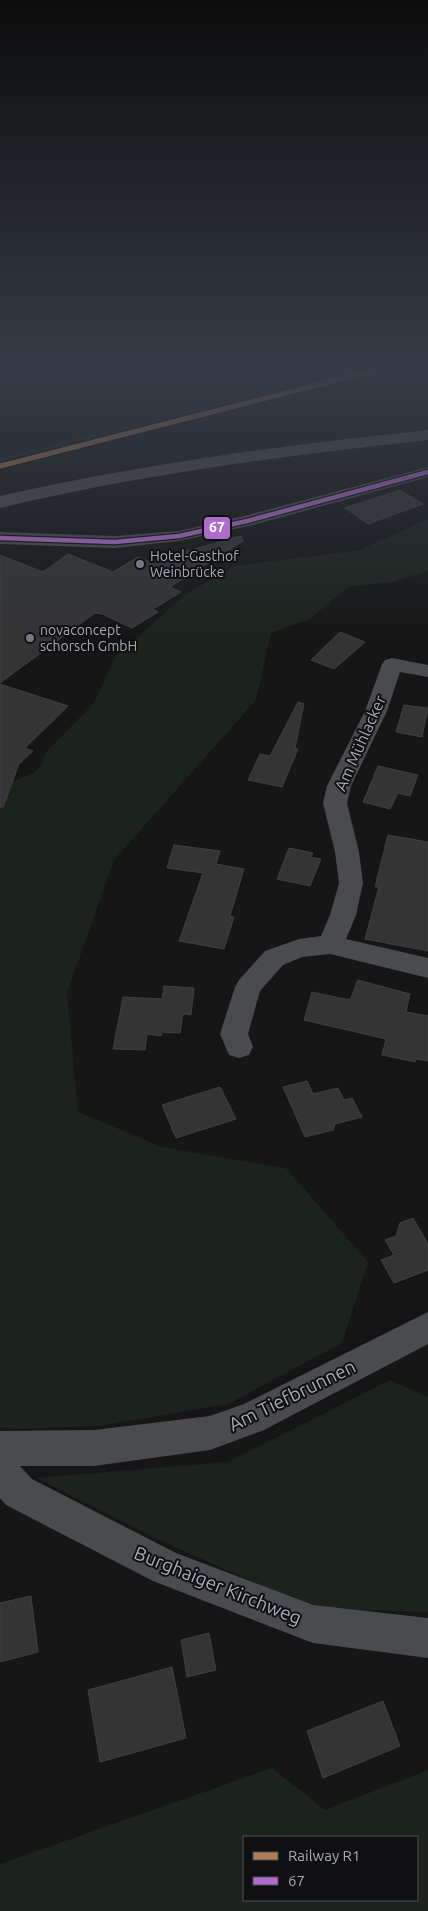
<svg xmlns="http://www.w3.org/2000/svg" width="428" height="1911" font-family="Ubuntu,sans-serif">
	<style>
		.built { fill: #202022 }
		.green { fill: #1c231d; fill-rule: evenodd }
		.building { fill: #343435; stroke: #3e3f42 }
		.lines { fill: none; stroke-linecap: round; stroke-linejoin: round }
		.minor { fill: #4a4b4f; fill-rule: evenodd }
		.highway { fill: #4d4d50; fill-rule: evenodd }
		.bus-1-casing { stroke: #101012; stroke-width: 7 }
		.bus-1 { stroke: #b06ccc; stroke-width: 4.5 }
		.rail-1-casing { stroke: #101012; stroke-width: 8 }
		.rail-1 { stroke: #b07c57; stroke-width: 5 }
		.poi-dot { fill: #74777f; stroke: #101012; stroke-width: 2 }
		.labels { text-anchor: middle; stroke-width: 4; stroke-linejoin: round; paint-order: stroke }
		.far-poi-label { font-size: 14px; fill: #a6abb7; stroke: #101012; text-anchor: start }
		.street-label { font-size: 16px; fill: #a6abb7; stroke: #101012 }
		.near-street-label { font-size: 19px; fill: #a6abb7; stroke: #101012 }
		.line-badge { stroke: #101012; stroke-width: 2 }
		.badge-label { font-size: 14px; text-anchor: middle; font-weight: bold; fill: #fff }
	</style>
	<rect width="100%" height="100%" fill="#161616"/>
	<path class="built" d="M343,371H385L0,469V458Z"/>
	<g class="green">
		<path d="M428,519V571L393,582L349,586L310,619L271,633L256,700L114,860L67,993L78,1112L162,1147L286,1168L368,1262L342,1343L228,1404L100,1426L14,1429L0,1427V786L34,773L40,767L47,751L94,703L115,657L186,594L235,566L360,550Z"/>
		<path d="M390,1380L428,1397V1612L314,1609L153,1537L36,1478L228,1462Z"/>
		<path d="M272,1768L325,1810L428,1770V1911H0V1864ZM244,1837H417V1900H244Z"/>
	</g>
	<g class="building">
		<path d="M400,490L423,504L368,524L345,508Z"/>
		<path d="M241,536L243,541L170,587L181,592L153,609L158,612L132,628L102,614L95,613L0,683V555L43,572L68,554L113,572L138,557L155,564L169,556Z"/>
		<path d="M340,632L365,642L334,669L311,660Z"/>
		<path d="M0,684L68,706L25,748L33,751L19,764L3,807H0Z"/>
		<path d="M298,702L304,704L295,748L298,749L282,787L248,780L260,754L270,756Z"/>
		<path d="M404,705L428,708L422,737L396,732Z"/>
		<path d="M378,766L418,775L410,796L398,793L390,809L363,802Z"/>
		<path d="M388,835L428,842V951L365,939L379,887H375Z"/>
		<path d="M174,845L220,851L216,864L244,869L230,916L234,917L224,949L179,941L203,873L167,868Z"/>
		<path d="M289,848L313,853L311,857L321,859L310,886L277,879Z"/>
		<path d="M358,980L410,994L406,1012L428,1016V1061L416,1059L415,1062L382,1055L386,1039L304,1020L312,992L350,1000Z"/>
		<path d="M164,986L194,988L191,1015L183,1014L180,1033L162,1032L161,1036L147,1034L145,1050L113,1049L123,997L162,999Z"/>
		<path d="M307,1081L313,1094L338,1088L344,1100L352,1098L362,1117L335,1124L333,1130L305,1137L283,1087Z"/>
		<path d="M220,1087L236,1119L176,1138L162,1105Z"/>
		<path d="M413,1218L428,1244V1270L394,1283L381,1260L394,1255L385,1240L396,1236L400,1223Z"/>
		<path d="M31,1596L38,1652L0,1662V1603Z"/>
		<path d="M209,1633L216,1670L187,1677L181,1640Z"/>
		<path d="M172,1667L186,1738L100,1762L88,1690Z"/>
		<path d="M383,1701L400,1746L323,1778L307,1731Z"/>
	</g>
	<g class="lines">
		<g class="minor">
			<path d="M428,467V477L253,525L179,541L115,548L0,544V532L115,536L179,531L244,516Z"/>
			<path d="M392,658L428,665V677L400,672L387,711L351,786L347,803L359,852L363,883L356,915L346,939L428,958V978L330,954L302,957L283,965L260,991L248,1034L253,1047L249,1055L239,1058L229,1055L220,1034L235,987L239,980L265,951L299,939L321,936L330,915L339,883L335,852L323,803L327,786L365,711L382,664L385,660Z"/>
			<path d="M428,1312V1344L264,1430L210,1450L94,1466H20L32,1479L176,1553L313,1605L428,1618V1658L313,1643L153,1581L6,1505L0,1498V1431L94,1430L210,1416L244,1404Z"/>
		</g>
		<path class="highway" d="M428,430V440C284,456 141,474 0,508V496C141,464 284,445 428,430Z"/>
		<g class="bus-1-casing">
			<path id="bus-1" d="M0,538L115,542L179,536L247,521L428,472"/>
		</g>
		<use href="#bus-1" class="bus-1"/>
		<g class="rail-1-casing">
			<path id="rail-1" d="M0,466L372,371"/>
		</g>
		<use href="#rail-1" class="rail-1"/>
	</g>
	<linearGradient id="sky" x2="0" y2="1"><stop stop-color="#0c0c0c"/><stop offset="0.58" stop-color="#363c47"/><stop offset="1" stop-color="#363c47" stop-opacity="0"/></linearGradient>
	<rect width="428" height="638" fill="url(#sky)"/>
	<g class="poi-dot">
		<circle cx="140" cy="564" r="5"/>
		<circle cx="30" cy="638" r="5"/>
	</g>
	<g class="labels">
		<g class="far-poi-label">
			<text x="150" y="561">Hotel-Gasthof<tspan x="150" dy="16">Weinbrücke</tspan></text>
			<text x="40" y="635">novaconcept<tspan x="40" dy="16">schorsch GmbH</tspan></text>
		</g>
		<g class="street-label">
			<text transform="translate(360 743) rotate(-66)" y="6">Am Mühlacker</text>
		</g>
		<g class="near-street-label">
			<text transform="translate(292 1395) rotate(-26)" y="7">Am Tiefbrunnen</text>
			<text transform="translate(218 1585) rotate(22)" y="7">Burghaiger Kirchweg</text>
		</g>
	</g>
	<rect class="line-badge" x="203" y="516" width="28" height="24" rx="5" fill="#b06ccc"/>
	<g class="badge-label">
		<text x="217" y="532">67</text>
	</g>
	<rect x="243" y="1836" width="175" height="65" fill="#101012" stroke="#4c4e54"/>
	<rect x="253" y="1852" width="25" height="8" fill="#b07c57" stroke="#4c4e54"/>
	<text x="288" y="1861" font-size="15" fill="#a6abb7">Railway R1</text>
	<rect x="253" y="1877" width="25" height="8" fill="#b06ccc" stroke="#4c4e54"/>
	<text x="288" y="1886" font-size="15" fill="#a6abb7">67</text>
</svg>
